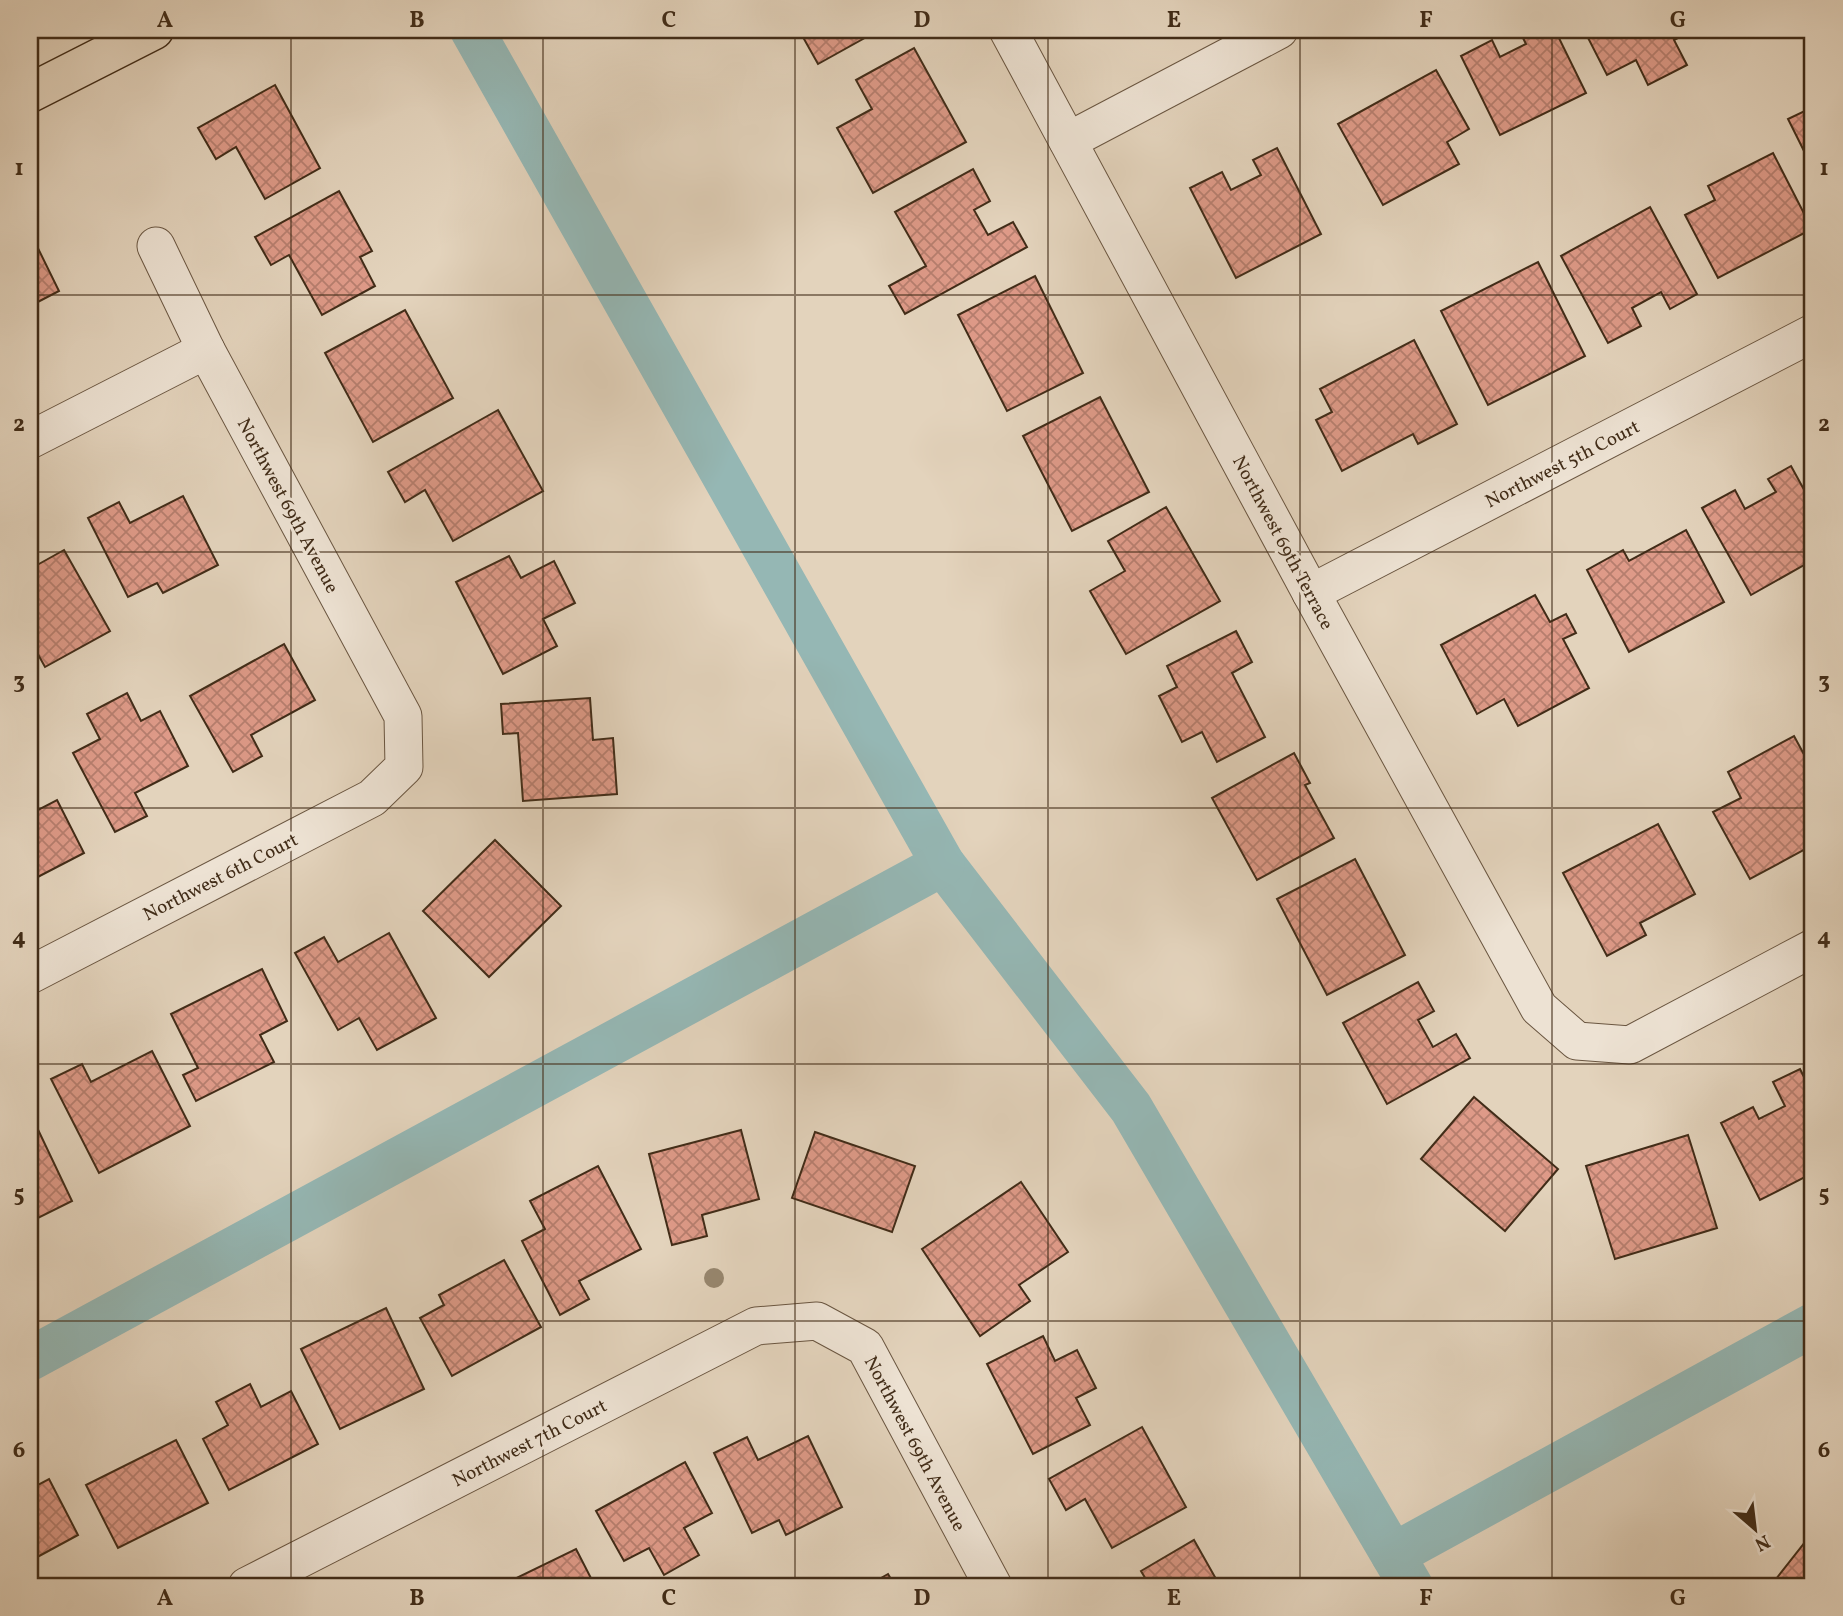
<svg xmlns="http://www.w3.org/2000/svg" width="1843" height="1616" font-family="Vollkorn,serif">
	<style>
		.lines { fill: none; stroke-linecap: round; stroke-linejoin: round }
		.canal { stroke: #95b7b4; stroke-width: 44 }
		.building { fill: url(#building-cross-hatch); stroke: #412c18; stroke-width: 2 }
		.minor-casing { stroke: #6a5641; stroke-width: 39 }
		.primary-casing { stroke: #412c18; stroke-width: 41 }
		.minor { stroke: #ede2d3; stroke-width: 37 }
		.primary { stroke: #e3d3bc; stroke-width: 38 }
		.tree { fill: #97876f }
		.grid { fill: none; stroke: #412c18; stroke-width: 2; stroke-opacity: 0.55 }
		.labels { text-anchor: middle; stroke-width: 6; stroke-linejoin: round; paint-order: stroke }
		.street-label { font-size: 19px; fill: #412c18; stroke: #ede2d3 }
		.neatline { fill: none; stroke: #412c18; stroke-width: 2.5 }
		.grid-label { font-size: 23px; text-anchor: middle; font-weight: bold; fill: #412c18 }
	</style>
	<defs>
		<pattern id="building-cross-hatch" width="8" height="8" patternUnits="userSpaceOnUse" patternTransform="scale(1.75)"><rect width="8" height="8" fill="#de9a88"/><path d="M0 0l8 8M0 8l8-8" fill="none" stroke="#b67e6e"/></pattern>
	</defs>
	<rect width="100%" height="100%" fill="#e3d3bc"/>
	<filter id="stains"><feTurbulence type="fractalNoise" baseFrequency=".00286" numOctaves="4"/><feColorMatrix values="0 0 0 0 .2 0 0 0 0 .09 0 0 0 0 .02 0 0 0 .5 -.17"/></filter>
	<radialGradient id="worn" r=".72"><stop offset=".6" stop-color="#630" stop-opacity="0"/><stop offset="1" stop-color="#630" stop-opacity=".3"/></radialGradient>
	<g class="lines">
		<g class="canal">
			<path d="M472,30L943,864L1131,1108L1411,1586"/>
			<path d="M30,1359L943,864"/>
			<path d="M1393,1555L1813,1325"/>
		</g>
	</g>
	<g class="building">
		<path d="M799,30H879L818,64Z"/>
		<path d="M1519,30H1555L1586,93L1500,135L1461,56L1492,40L1500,57L1526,44Z"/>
		<path d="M1584,30H1693L1674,40L1687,65L1648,85L1636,60L1607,75Z"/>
		<path d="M914,48L966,142L873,193L837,128L872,109L856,80Z"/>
		<path d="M1436,70L1469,129L1447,142L1459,164L1383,205L1338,124Z"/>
		<path d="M275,85L320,168L265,199L236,147L216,159L198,128Z"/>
		<path d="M1813,107V169L1788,119Z"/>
		<path d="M1277,148L1321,234L1236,278L1190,188L1222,172L1231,190L1261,175L1253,160Z"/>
		<path d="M1773,153L1812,229L1718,278L1685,215L1715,200L1708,186Z"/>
		<path d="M973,169L990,201L974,210L988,235L1013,222L1027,247L905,314L889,286L926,266L895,212Z"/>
		<path d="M339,191L372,251L360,257L375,286L322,315L289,255L271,265L255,237Z"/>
		<path d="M1650,207L1697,294L1670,309L1661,292L1632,308L1641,326L1608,343L1561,256Z"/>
		<path d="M30,232L59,291L30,306Z"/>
		<path d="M1538,262L1585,356L1488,405L1441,311Z"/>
		<path d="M1035,276L1083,373L1007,411L958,315Z"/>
		<path d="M405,310L453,398L373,442L325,353Z"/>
		<path d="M1414,340L1457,424L1418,444L1413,434L1342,471L1316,420L1332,412L1320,389Z"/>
		<path d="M1100,397L1149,492L1072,531L1023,436Z"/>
		<path d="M498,410L543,491L453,541L425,490L405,502L388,472Z"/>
		<path d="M1791,466L1813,506V560L1751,595L1702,508L1735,490L1745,509L1776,492L1768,479Z"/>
		<path d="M183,496L218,565L163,593L157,583L128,597L88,518L119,502L130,523Z"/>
		<path d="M1166,507L1220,601L1126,654L1090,591L1125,571L1108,541Z"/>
		<path d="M1686,530L1724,602L1629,652L1587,570L1623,550L1629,561Z"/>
		<path d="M64,550L110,631L45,667L30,640V569Z"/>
		<path d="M509,556L521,578L554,561L575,603L543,619L557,646L503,674L456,582Z"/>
		<path d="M1535,595L1550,622L1566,614L1576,633L1563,639L1589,688L1518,726L1504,699L1477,714L1441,645Z"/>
		<path d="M1236,631L1252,662L1232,673L1265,737L1217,762L1202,732L1182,742L1159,696L1177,687L1167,666Z"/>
		<path d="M284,644L315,700L251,735L262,756L233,772L190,696Z"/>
		<path d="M127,693L141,721L160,711L188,766L135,793L147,816L115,832L73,753L100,739L87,714Z"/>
		<path d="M590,698L593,740L613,738L617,794L523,801L518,733L503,734L501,704Z"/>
		<path d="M1794,736L1813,771V845L1750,879L1713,812L1741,798L1728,772Z"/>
		<path d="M1294,753L1310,783L1305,785L1334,838L1257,880L1212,798Z"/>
		<path d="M57,800L84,853L30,881V814Z"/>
		<path d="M1658,824L1695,894L1640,923L1646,935L1607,956L1563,873Z"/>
		<path d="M495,840L561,906L489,977L423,911Z"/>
		<path d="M1355,859L1405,955L1327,995L1277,899Z"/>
		<path d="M389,933L436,1018L377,1050L359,1018L338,1030L295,953L324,937L338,962Z"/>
		<path d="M262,969L287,1021L260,1035L274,1062L196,1101L183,1075L198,1068L171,1014Z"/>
		<path d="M1418,982L1434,1011L1418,1020L1433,1047L1456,1034L1470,1058L1387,1104L1343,1023Z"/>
		<path d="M152,1051L190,1126L99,1173L51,1079L82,1064L91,1082Z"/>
		<path d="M1800,1069L1813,1095V1173L1760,1200L1721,1123L1753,1107L1759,1119L1785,1106L1773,1082Z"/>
		<path d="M1474,1097L1558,1169L1505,1231L1421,1159Z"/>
		<path d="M32,1117L72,1201L30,1222V1118Z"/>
		<path d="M741,1130L759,1199L702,1215L707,1236L672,1245L649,1154Z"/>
		<path d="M815,1132L915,1166L892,1232L792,1198Z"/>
		<path d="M1688,1135L1717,1228L1615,1259L1586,1166Z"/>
		<path d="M598,1166L641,1249L579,1281L589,1299L560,1315L522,1241L545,1229L530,1201Z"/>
		<path d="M1021,1182L1068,1252L1019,1285L1030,1301L980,1336L922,1249Z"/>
		<path d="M504,1260L541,1327L452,1376L420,1318L444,1305L439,1295Z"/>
		<path d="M386,1308L424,1389L340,1429L301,1349Z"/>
		<path d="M1043,1336L1055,1361L1077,1350L1096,1388L1076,1398L1090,1425L1033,1454L987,1364Z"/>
		<path d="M250,1384L261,1407L291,1391L318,1444L229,1490L203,1439L228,1425L216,1402Z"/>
		<path d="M1142,1427L1186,1507L1112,1548L1085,1499L1066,1510L1049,1479Z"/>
		<path d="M808,1436L842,1507L786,1535L779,1520L752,1533L714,1453L747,1437L758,1460Z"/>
		<path d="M176,1440L208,1503L118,1548L86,1485Z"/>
		<path d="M685,1462L712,1513L684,1528L699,1555L664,1575L649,1548L624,1561L596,1511Z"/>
		<path d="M49,1479L78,1535L30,1561V1489Z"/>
		<path d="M1813,1532V1586H1786L1776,1579Z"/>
		<path d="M1194,1540L1220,1586H1150L1141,1571Z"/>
		<path d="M576,1549L595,1586H500Z"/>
		<path d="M30,1565L39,1582L31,1586H30Z"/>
		<path d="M888,1574L895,1586H867Z"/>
	</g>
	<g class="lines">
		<g class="minor-casing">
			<g id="minor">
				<path d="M1008,30L1311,593L1539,1008L1577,1041L1630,1045L1813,948"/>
				<path d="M1068,141L1279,30"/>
				<path d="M30,440L206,350"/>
				<path d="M1311,593L1813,333"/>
				<path d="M30,975L372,798L404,767L403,716L206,350L156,246"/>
				<path d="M247,1586L756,1326L817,1321L865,1347L993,1586"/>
			</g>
		</g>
		<g class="primary-casing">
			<path id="primary" d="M30,93L154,30"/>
		</g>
		<use href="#minor" class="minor"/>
		<use href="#primary" class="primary"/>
	</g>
	<circle class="tree" cx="714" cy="1278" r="10"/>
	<path class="grid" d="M291,30V1586M543,30V1586M795,30V1586M1048,30V1586M1300,30V1586M1552,30V1586M30,295H1813M30,552H1813M30,808H1813M30,1064H1813M30,1321H1813"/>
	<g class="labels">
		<g class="street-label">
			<text transform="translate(1562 463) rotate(-27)" y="7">Northwest 5th Court</text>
			<text transform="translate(289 505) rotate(62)" y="7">Northwest 69th Avenue</text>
			<text transform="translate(1284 542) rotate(62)" y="7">Northwest 69th Terrace</text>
			<text transform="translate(220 876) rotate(-27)" y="7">Northwest 6th Court</text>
			<text transform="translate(529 1442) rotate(-27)" y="7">Northwest 7th Court</text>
			<text transform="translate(916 1443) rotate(62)" y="7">Northwest 69th Avenue</text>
		</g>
	</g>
	<rect width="1843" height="1616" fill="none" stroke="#e3d3bc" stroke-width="77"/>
	<g transform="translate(1755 1529) rotate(152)" stroke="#ede2d3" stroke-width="5" paint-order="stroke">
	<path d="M0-5L12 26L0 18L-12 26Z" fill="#412c18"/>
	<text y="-10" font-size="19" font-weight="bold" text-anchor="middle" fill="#412c18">N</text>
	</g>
	<rect x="38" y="38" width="1766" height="1540" class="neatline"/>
	<g class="grid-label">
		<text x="165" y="27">A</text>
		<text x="417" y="27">B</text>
		<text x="669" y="27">C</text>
		<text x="922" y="27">D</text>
		<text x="1174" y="27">E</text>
		<text x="1426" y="27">F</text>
		<text x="1678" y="27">G</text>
		<text x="19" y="175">1</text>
		<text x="1824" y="175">1</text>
		<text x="19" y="431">2</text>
		<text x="1824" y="431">2</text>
		<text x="19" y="688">3</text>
		<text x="1824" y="688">3</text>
		<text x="19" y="944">4</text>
		<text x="1824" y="944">4</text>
		<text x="19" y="1201">5</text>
		<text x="1824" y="1201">5</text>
		<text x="19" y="1457">6</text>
		<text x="1824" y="1457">6</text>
		<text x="165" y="1605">A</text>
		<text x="417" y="1605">B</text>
		<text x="669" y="1605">C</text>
		<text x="922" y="1605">D</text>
		<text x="1174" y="1605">E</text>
		<text x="1426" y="1605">F</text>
		<text x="1678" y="1605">G</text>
	</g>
	<rect width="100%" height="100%" filter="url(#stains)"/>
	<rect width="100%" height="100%" fill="url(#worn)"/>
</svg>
